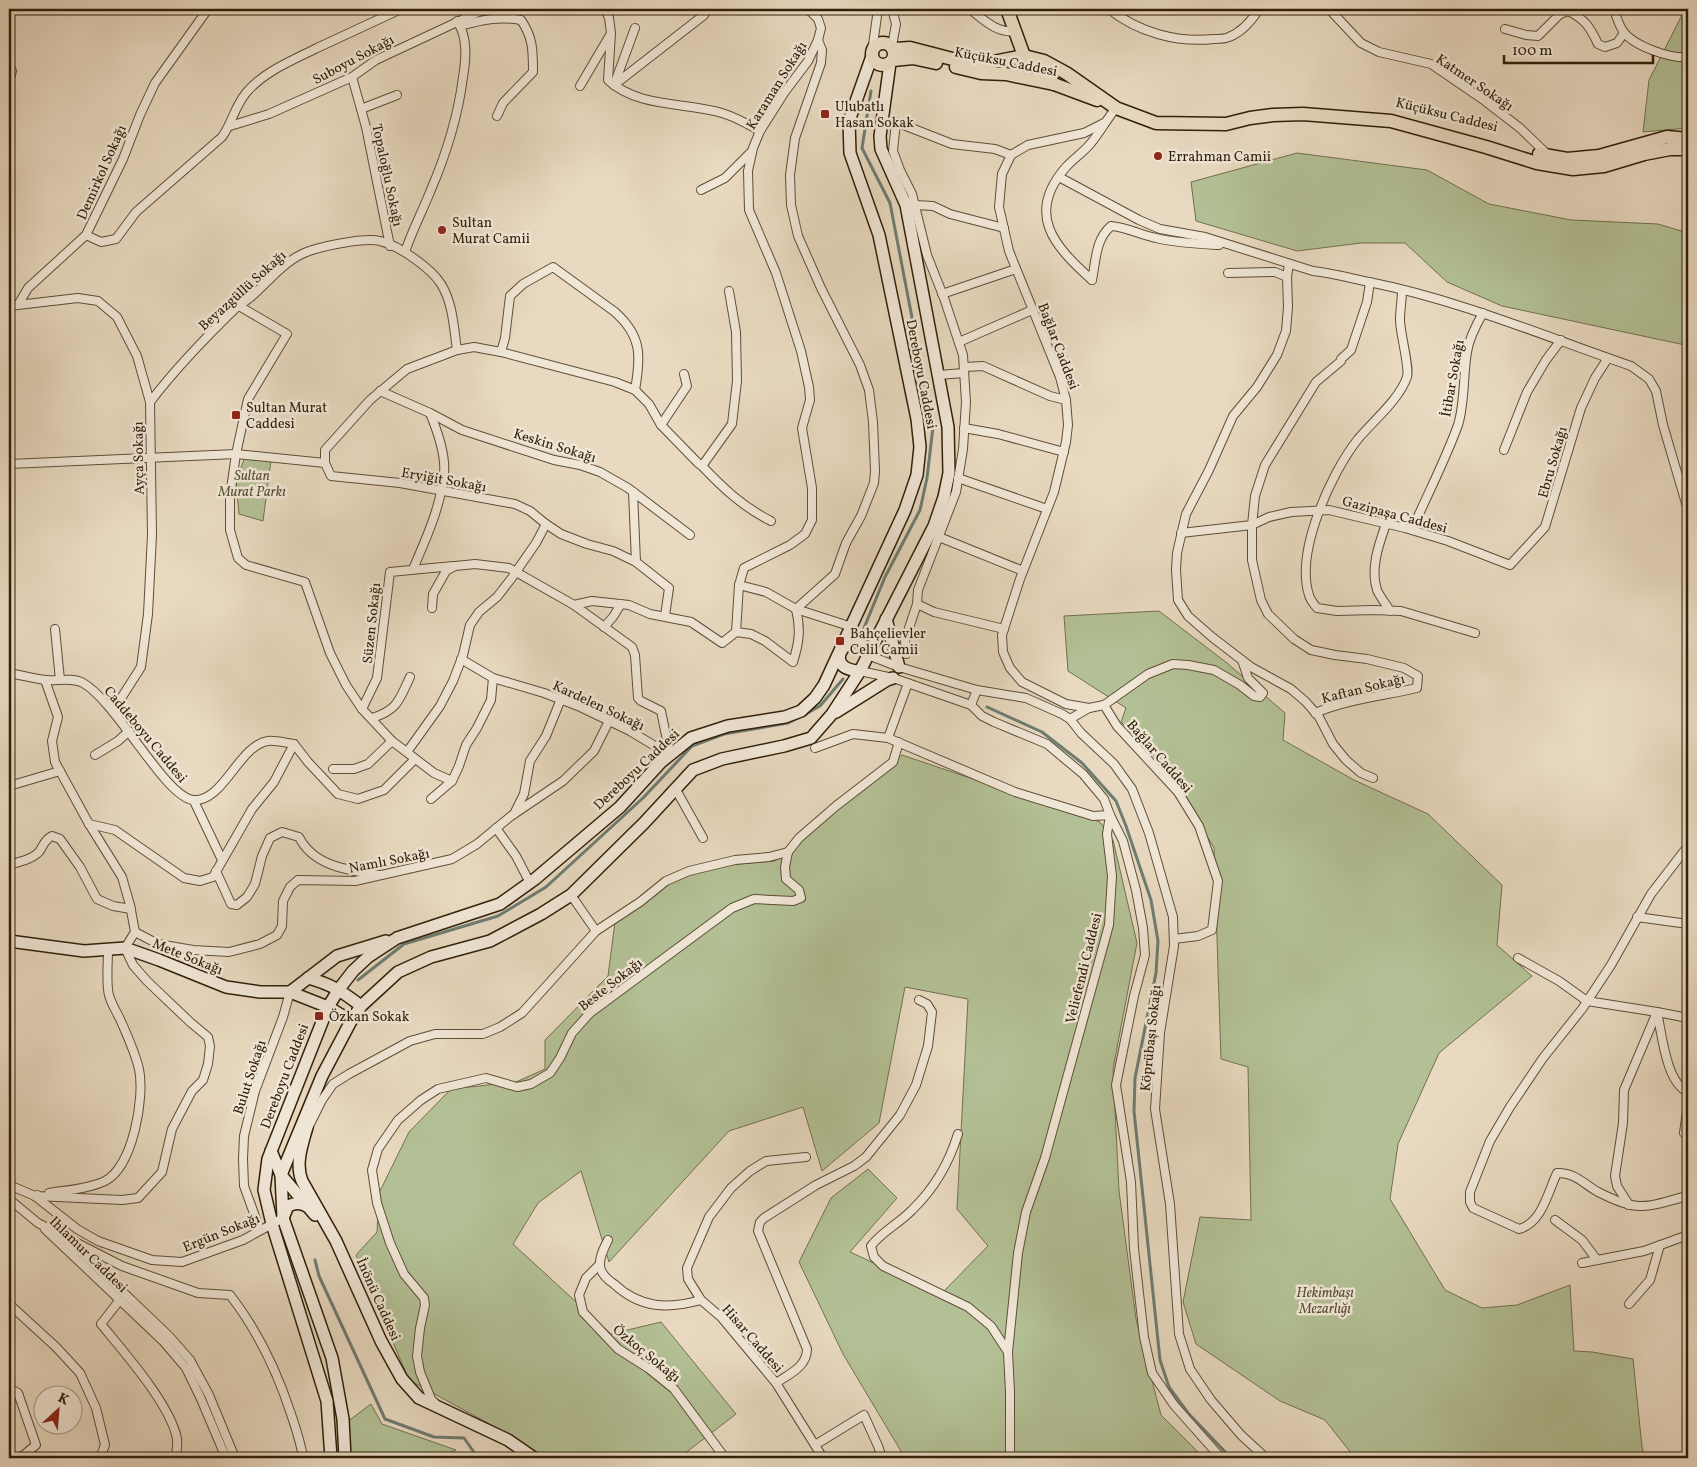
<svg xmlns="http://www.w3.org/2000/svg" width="1697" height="1467" font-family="Vollkorn,serif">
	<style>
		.green { fill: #b3c095; stroke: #72704e }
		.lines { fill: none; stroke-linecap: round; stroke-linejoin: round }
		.stream { stroke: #6e7c72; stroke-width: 3 }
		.street-casing { stroke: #5e4e36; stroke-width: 10 }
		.secondary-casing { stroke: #302008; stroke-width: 14 }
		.primary-casing { stroke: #302008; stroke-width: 15 }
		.street { stroke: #f0e6d6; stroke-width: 8 }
		.secondary { stroke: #f0e6d6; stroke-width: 11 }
		.primary { stroke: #e8d9c0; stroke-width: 12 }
		.poi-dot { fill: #8f2418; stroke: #f0e6d6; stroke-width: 2 }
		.labels { text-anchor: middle; stroke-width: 5; stroke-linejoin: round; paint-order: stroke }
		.street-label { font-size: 14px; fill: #302008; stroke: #f0e6d6 }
		.poi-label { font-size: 14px; fill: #302008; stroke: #f0e6d6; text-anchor: start }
		.park-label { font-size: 14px; font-style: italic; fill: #575032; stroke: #f0e6d6 }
	</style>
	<rect width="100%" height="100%" fill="#e8d9c0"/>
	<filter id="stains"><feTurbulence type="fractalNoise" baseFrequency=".004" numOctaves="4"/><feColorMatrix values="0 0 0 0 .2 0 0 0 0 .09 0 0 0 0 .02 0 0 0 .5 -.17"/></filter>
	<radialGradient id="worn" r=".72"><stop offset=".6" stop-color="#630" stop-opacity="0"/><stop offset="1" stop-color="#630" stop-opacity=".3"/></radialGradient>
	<g class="green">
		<path d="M1685,9H1688V128L1643,132L1649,80Z"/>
		<path d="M1297,153L1427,170L1489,204L1571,220L1658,224L1688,233V351L1685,345L1502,306L1447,282L1405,243H1361L1297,251L1196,221L1191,182Z"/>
		<path d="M245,457L271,460L263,521L239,514L236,481Z"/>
		<path d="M1159,611L1227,663L1285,713L1283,740L1354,780L1428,814L1502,885L1497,945L1532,976L1439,1053L1398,1144L1390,1199L1445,1290L1482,1308L1517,1305L1570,1285L1574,1351L1592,1352L1633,1359L1642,1447L1645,1458H1355L1325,1420L1280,1401L1196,1344L1183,1302L1200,1217L1251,1220L1248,1067L1221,1059L1214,848L1170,773L1121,722L1126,708L1068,671L1064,616Z"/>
		<path d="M902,755L1100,822L1113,840L1137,943L1113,1069L1119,1191L1136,1319L1161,1415L1204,1458H905L843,1354L799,1262L831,1198L868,1169L897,1198L850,1252L941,1294L988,1246L957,1209L968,999L905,987L879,1123L822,1171L803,1107L729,1131L609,1262L581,1171L538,1203L513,1244L611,1334L661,1322L736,1414L684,1454L686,1458H589L584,1452L577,1458H540L517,1439L409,1380L356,1255L377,1232L379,1193L409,1132L451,1089L516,1082L545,1069V1040L608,976L615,922L689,868L775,861Z"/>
		<path d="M371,1404L382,1424L456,1450L440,1458H350L347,1422Z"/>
	</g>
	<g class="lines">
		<g class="stream">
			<path d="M859,640L885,577L920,510L927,478L933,427L890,203L862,148L871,91"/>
			<path d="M987,707L1042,732L1082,763L1116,801L1126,826L1151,900L1158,941L1156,973L1135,1078L1134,1111L1160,1360L1169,1387L1188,1413L1231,1458"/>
			<path d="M804,715L820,706L843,679"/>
			<path d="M358,980L404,944L498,916L546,887L643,798L692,746L724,734L788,723L798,718"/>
			<path d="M310,1136L314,1123"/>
			<path d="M315,1260L319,1276L385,1419L434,1437L464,1438L478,1458"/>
		</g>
		<g class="street-casing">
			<g id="street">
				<path d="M605,9L609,18L611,33L608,80C638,108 685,102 722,113C735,117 748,124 760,131"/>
				<path d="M970,9C984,20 997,34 1017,31"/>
				<path d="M1109,9C1138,32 1176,43 1214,39C1218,39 1225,39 1229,37C1242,32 1252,20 1259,9"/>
				<path d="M1329,9L1361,43L1379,52L1431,64L1485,101L1520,128L1548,155"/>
				<path d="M1614,9C1616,16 1619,25 1623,31C1633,46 1671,59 1688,57"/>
				<path d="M460,26C481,20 499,16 521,20C533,37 533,51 533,72L503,103L497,116"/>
				<path d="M1505,29L1526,35L1538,36L1560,14L1568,11C1585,19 1590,27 1598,44L1605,47L1617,43L1624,33"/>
				<path d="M892,46L896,24L892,9"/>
				<path d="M872,52L878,9"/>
				<path d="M9,65L12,71L9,81"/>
				<path d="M352,77L366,127L390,246"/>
				<path d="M614,85L704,15L708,9"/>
				<path d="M614,85L635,28"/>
				<path d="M580,86L610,35"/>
				<path d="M361,109L397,95"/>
				<path d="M230,126L269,114L352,77L376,60L485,9"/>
				<path d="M1059,177L1139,220L1160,229L1205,237L1313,271C1332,273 1350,278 1369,282C1459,300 1544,336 1631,366L1649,379L1656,391L1663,425L1688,510"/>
				<path d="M701,190L725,178L752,151"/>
				<path d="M915,205L933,206L950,214L1004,228"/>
				<path d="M86,235L101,242L116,239L136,212L222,137C232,123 235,106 246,93C263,72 293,60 317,48C345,35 373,22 401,9"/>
				<path d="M405,252C412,231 422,212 430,192C446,155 458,117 463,77C466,59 468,37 457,21"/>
				<path d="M1289,264L1287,277L1288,307L1286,331L1277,355L1257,387L1233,416L1209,470L1186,514L1177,553L1176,570L1178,600L1188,616L1212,637L1251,667L1291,689L1306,702L1319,717L1333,744L1346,760L1361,773L1373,778"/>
				<path d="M1228,273L1275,272L1287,277"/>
				<path d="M1092,280C1054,246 1025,214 1066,167C1074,158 1084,152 1091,143C1100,132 1107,119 1116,108"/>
				<path d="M1092,280C1096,261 1095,240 1111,226C1126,227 1141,235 1156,238C1176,243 1199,244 1219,245"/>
				<path d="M1402,290C1402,300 1400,310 1400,320C1400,333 1410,368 1407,377C1399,400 1373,421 1358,439C1331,473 1295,552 1309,595C1310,600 1314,604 1317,608L1337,611L1373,610L1401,611L1475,633"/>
				<path d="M942,294L1016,269"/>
				<path d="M18,305L28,288L86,235L123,159L140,115L155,83L208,9"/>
				<path d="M9,306L78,298L98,301L117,317L137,356L150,402L152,535L148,614L141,667L113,711"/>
				<path d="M239,306L287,334L248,399L236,454L230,496V530L238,558L246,565L305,582L330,653L346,685L362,709L392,741L434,773L452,781"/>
				<path d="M959,342L1032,310"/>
				<path d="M501,352L505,338L510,296L523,284L553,267L615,312C642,336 641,356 635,390"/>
				<path d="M964,367L983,366L1050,396L1066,400"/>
				<path d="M938,375L964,373"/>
				<path d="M380,391L430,413C437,430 446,454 444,473C441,506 426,539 413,569"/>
				<path d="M150,402C176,368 206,337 237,307C242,303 248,300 252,296C268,282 283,263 302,254C316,247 365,237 380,241C398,245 431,268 441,284C453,303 454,329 457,350"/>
				<path d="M430,413L462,430L554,460L580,465L600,472L628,488L690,535"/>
				<path d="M661,425L687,386L684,374"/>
				<path d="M964,428L998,434L1064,452"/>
				<path d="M1504,450L1527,392L1546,360L1561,340"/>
				<path d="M9,464L236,454L325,463"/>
				<path d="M702,466L732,424L737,381L736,332L729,291"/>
				<path d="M958,478L1047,509"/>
				<path d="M633,492L636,562"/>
				<path d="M546,524L530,511L515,504L400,483L331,476L325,463V450L370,400L407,369L457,350L474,347L501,352L615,382L635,390L649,404L661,425L698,463L702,466C723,488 743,507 771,521"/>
				<path d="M1386,524C1379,544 1370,568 1377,590C1380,597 1386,604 1390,611"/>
				<path d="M1412,530C1427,495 1445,461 1458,425C1465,403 1463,375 1467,352C1469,339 1476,325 1483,313"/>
				<path d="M1181,533L1252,525L1269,517L1291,512L1329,510L1405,528L1448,541L1510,565L1545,527L1581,408L1595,378L1608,358"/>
				<path d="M939,537L1023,571"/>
				<path d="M739,585L766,592L796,609L852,627"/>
				<path d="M574,605L632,647L635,655L638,698L641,701L661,711L670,755"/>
				<path d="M432,608L433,594L446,571L455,566L475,564L509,568L574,605L592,601L629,605L650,614L691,622L722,643L736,632L739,585L744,568L790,545L805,534L812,520V488L802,428L810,400L809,387L801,351L776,273L749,210L748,171L753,148L760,131L784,93L808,61L818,40L821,28L818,19L810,11L804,9"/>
				<path d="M796,609L835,574L846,543L861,516L874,483L875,471L873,422L869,390L860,365L821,288L798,236L791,205L790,175L795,138L821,63L822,50L818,40"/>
				<path d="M604,627L613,617L621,604"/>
				<path d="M55,629L60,680"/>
				<path d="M1004,629L934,612L917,604L918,590L956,492L963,449L966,402L963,355L944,298L927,255L912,194L900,170L893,151L896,122L952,144L995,149L1011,155"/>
				<path d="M736,632L751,634L765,641L793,662C799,643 801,630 796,609"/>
				<path d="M906,654L905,640L917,604"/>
				<path d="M868,655L899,667L977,690L1026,698L1062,714L1070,719L1081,733L1114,764L1132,789L1149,833L1173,917L1174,946L1160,1033L1155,1109L1170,1204L1179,1334L1190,1369L1211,1400L1241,1435L1266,1458"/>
				<path d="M461,659L493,678L544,693L578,706L630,731L670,755"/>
				<path d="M860,671L893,678L971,705"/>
				<path d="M9,673C21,675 34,679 46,680C57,681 73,677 83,683C117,702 165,797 193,800C223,803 239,745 268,741C275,740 286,743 294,744L308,762L338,794L358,799L384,790L415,759"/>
				<path d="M908,683L888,738L1015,792L1093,816L1110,815L1107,834L1112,876L1109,925L1045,1158L1026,1212L1018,1253L1008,1352"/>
				<path d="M977,690L971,705L982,716L994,722L1047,744L1083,774L1104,799L1110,815L1123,841L1136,890L1143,928L1145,955L1134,996L1116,1085L1131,1182L1134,1249L1144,1337L1152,1373L1174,1405L1221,1458"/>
				<path d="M1104,705L1117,726L1178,792L1199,826L1218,881L1212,930L1198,936L1174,939"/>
				<path d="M1089,708L1066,704L1022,682L1010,668L1003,652L1002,635L1020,579L1054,492L1066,442L1068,425L1066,400L1060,377L1009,251L999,207L1002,174L1011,155L1028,145L1084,133L1104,123"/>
				<path d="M362,709L377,678L390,572L453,566"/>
				<path d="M1315,713C1348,699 1383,696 1417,688L1418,676L1404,668L1367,659L1335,655L1311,650L1294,639L1268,614L1261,600L1252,560V525L1255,496L1265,465L1316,382L1341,361V359L1351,350L1367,302L1370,282"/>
				<path d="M372,718C398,710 399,700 410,677"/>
				<path d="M1070,719L1089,708L1104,705L1148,674L1173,664L1188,665L1214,670L1240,685L1254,696L1260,697L1263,693L1248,678L1242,660"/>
				<path d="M815,748L853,734L888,738"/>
				<path d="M407,752L440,706L453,681L463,655L470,625L479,612L497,597L511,579L536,543L546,524L561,534L587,544L613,551L636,562L669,588L665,616"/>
				<path d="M95,755L118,741L129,731"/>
				<path d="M333,769H354L368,764L392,741"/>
				<path d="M9,786L60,771"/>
				<path d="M675,788L703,838"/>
				<path d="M431,799L452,781L459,766L466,745L477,728L491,700L493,678"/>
				<path d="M194,801L222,860"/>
				<path d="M514,814L524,794L530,761L546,736L561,699"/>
				<path d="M89,824L115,830L184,878L200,881L213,877L252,809L274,782L294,744"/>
				<path d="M496,828L516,856L530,883"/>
				<path d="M1688,846L1651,894L1611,965L1582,1009L1543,1058L1510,1107L1490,1141L1470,1192V1202L1473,1208L1519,1229C1542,1223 1548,1192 1557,1173C1574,1172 1584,1184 1598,1192C1608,1197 1620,1203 1631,1205C1650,1209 1669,1200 1688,1196"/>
				<path d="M9,864C18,863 32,859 39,852C44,845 44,840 52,836L60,839L80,867L97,899L113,906L131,909"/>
				<path d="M216,871L231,904L237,905L247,897L255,884L262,856L270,838L282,832L299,837C314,867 349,870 379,875"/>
				<path d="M571,895L596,931"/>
				<path d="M1637,917L1688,924"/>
				<path d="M135,932L158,944L193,950L229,952L260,944L277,935L282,926L283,901L290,887L298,880L355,881L452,859L477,844L511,816L563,781L594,751L609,721"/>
				<path d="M1518,958L1559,981L1587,1001L1657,1012C1662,1034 1666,1083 1688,1092"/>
				<path d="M306,1132L322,1100L333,1084L349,1074L410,1041L435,1034H483L500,1027L522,1013L596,931L640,902L666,881L689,871L735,860L769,857L788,852L799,838L836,806L893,762L899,742"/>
				<path d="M1684,1133L1688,1105"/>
				<path d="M958,1134C949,1163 935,1188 912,1210C900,1223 882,1231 871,1246L874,1257L883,1266L968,1307L991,1326L1008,1352L1010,1392V1458"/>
				<path d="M806,1157L766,1161L750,1171L731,1188L709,1217L687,1268L688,1279L701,1300L721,1317L776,1383L823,1458"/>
				<path d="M9,1185L35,1196L37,1195"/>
				<path d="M49,1193C67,1190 88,1189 105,1181C133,1167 145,1097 139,1069C135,1052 127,1035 120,1019C116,1011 111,1003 109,995C106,985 108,961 108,949"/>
				<path d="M35,1196L122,1200L138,1198L162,1172L172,1129L192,1091L203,1080L208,1064L210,1046L208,1037L190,1022L147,981L133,965L125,948L135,932L130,905L122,877L89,824L55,762L52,741L58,717L45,680"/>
				<path d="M35,1196L77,1229L98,1241L152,1260L182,1262L243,1240L283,1218"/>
				<path d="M9,1199L38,1223L122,1266L198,1293L230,1295C258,1331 277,1371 291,1414C296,1429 301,1443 303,1458"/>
				<path d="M1629,1205L1617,1186L1615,1176L1623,1123L1624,1090L1657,1012L1688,1018"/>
				<path d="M1555,1220L1582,1240L1597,1260"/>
				<path d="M45,1229L163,1341L186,1368L201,1399L226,1458"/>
				<path d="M260,1230L244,1186L243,1159L244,1136L255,1091L283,1017L290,992"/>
				<path d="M62,1240L82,1253L169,1336L190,1360L209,1395L235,1458"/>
				<path d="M608,1240C604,1248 599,1257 600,1266C601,1274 608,1280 614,1284C641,1309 668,1309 701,1300"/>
				<path d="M1582,1263L1644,1251L1688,1235"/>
				<path d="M599,1265L586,1278L579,1295L583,1312L618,1349L648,1368L674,1389L725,1458"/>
				<path d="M119,1301L101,1324C123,1351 171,1405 177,1439C178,1445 176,1452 176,1458"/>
				<path d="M9,1304L56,1347L80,1373L96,1408L105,1445L100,1458"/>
				<path d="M1629,1304L1650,1280L1660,1245"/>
				<path d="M776,1383C789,1374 807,1367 807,1349L758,1231L760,1222L764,1218L816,1185L854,1166L866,1157L900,1115L916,1085L928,1046L932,1012L927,1004L919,1000"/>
				<path d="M9,1388L18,1393L36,1445L20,1458"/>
				<path d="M436,1404L431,1399L420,1372L417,1356L420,1328L425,1305L424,1298L404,1274L390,1243L377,1203L372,1170L378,1149L398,1120L421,1100L438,1089L486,1078L517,1087L531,1084L550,1073L560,1058L572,1033L590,1013L732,908L754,899L793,901L801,898L799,890L786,879L785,867L788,852"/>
				<path d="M815,1445L864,1415L878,1446L882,1458"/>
			</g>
		</g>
		<g class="secondary-casing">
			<g id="secondary">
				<path d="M886,619L899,667"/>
				<path d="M860,671C814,669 858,618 868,655"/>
				<path d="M836,712L887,680L893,678"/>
				<path d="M9,941L84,951L125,948L159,960L226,987L260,992H290L328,1007L351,1021"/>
				<path d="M308,978C331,984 343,992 361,1006"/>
				<path d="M290,992L337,956L386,941"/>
				<path d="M307,1127C302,1145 295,1164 302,1181L336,1241L381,1341L402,1379L419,1398L508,1440L534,1458"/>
				<path d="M271,1151L281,1175L315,1215"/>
				<path d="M283,1218L288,1206C296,1202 301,1203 309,1207"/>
				<path d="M331,1458L327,1401L272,1224L264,1190L268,1159L328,1007L339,989L353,971L368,957L397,938L500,904L535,879L620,807L661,762L691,738L728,726L785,717L801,711L815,698L824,685L905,510L917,475L920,447L917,419L879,235L850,153L849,121L872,56"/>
				<path d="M345,1458L343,1419L332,1358L283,1218L281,1175L322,1076L351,1021L361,1006L398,972L431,957L490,941L541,914L571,895L644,823L693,770L722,759L784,746L811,738L832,714L860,671L934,526L944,497L949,473L948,427L906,205L881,149L880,136L890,63"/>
			</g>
		</g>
		<g class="primary-casing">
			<g id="primary">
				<path d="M1007,9L1024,56L1054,84"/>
				<circle cx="883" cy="54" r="11"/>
				<path d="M894,49L910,48L964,62L988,63L1024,56L1044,61L1066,73L1116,108L1156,123L1226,124L1250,118L1273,115L1303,114L1391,121L1486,147L1537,163L1573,169L1604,166L1644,154L1670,149H1688"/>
				<path d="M893,60L913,58L936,63"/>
				<path d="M956,67L981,73L1006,74L1054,84L1097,100"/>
				<path d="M1539,154L1567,159L1599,156L1667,137L1688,139"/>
			</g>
		</g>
		<use href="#street" class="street"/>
		<use href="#secondary" class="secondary"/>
		<use href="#primary" class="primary"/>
	</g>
	<g class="poi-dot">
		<rect x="820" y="109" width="10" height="10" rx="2.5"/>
		<circle cx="1158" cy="156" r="5"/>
		<circle cx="442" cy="230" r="5"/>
		<rect x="231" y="410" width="10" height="10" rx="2.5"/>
		<rect x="835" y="636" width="10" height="10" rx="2.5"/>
		<rect x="314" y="1011" width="10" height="10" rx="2.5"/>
	</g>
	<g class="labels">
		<g class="street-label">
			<text transform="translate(353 59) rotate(-28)" y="5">Suboyu Sokağı</text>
			<text transform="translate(1006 61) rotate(11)" y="5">Küçüksu Caddesi</text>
			<text transform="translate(1475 82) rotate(34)" y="5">Katmer Sokağı</text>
			<text transform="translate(776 85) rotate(-58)" y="5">Karaman Sokağı</text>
			<text transform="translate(1447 114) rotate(14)" y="5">Küçüksu Caddesi</text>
			<text transform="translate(101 172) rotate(-66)" y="5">Demirkol Sokağı</text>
			<text transform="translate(388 175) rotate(78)" y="5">Topaloğlu Sokağı</text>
			<text transform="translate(242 290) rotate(-42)" y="5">Beyazgüllü Sokağı</text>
			<text transform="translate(1059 346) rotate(69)" y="5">Bağlar Caddesi</text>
			<text transform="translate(922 374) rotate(79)" y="5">Dereboyu Caddesi</text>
			<text transform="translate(1452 378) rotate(-80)" y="5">İtibar Sokağı</text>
			<text transform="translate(555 445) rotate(17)" y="5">Keskin Sokağı</text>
			<text transform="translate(138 458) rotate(-91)" y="5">Ayça Sokağı</text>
			<text transform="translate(1552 462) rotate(-74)" y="5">Ebru Sokağı</text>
			<text transform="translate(444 479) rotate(10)" y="5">Eryiğit Sokağı</text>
			<text transform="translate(1395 514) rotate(15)" y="5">Gazipaşa Caddesi</text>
			<text transform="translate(371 623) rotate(-84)" y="5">Süzen Sokağı</text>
			<text transform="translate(1363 688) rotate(-14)" y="5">Kaftan Sokağı</text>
			<text transform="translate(599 705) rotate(25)" y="5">Kardelen Sokağı</text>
			<text transform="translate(146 734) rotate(50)" y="5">Caddeboyu Caddesi</text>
			<text transform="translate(1160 756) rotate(49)" y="5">Bağlar Caddesi</text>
			<text transform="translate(636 769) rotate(-43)" y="5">Dereboyu Caddesi</text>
			<text transform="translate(389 860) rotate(-11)" y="5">Namlı Sokağı</text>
			<text transform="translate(188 956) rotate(22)" y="5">Mete Sokağı</text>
			<text transform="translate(1083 968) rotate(-76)" y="5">Veliefendi Caddesi</text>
			<text transform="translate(610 984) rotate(-38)" y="5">Beste Sokağı</text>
			<text transform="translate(1150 1038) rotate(-84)" y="5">Köprübaşı Sokağı</text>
			<text transform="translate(284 1076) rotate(-69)" y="5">Dereboyu Caddesi</text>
			<text transform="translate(249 1077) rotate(-72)" y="5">Bulut Sokağı</text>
			<text transform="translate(221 1232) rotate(-22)" y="5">Ergün Sokağı</text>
			<text transform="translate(89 1254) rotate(44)" y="5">Ihlamur Caddesi</text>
			<text transform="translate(379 1299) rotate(66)" y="5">İnönü Caddesi</text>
			<text transform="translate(753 1338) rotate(49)" y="5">Hisar Caddesi</text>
			<text transform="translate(647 1353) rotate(39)" y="5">Özkoç Sokağı</text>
		</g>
		<g class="poi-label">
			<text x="835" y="111">Ulubatlı<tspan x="835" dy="16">Hasan Sokak</tspan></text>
			<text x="1168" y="161">Errahman Camii</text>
			<text x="452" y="227">Sultan<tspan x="452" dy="16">Murat Camii</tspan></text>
			<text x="246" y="412">Sultan Murat<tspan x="246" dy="16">Caddesi</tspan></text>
			<text x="850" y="638">Bahçelievler<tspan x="850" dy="16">Celil Camii</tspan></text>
			<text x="329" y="1021">Özkan Sokak</text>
		</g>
		<g class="park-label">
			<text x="252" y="480">Sultan<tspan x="252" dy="16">Murat Parkı</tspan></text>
			<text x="1325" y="1297">Hekimbaşı<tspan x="1325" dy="16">Mezarlığı</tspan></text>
		</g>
	</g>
	<rect width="1697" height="1467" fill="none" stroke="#e8d9c0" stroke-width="30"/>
	<rect x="10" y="10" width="1677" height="1447" fill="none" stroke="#302008" stroke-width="2.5"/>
	<rect x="15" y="15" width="1667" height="1437" fill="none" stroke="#302008"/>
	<g transform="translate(58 1410) rotate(26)"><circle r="24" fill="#f0e6d6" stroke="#a39784"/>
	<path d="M0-4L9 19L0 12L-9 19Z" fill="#8f2418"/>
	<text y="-8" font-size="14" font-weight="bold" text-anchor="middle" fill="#302008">K</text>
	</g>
	<path d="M1504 55v8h149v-8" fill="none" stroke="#302008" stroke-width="2.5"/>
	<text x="1512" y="55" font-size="15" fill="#302008" stroke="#f0e6d6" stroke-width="4" paint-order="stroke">100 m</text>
	<rect width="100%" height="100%" filter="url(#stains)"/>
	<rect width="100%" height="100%" fill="url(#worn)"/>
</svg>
